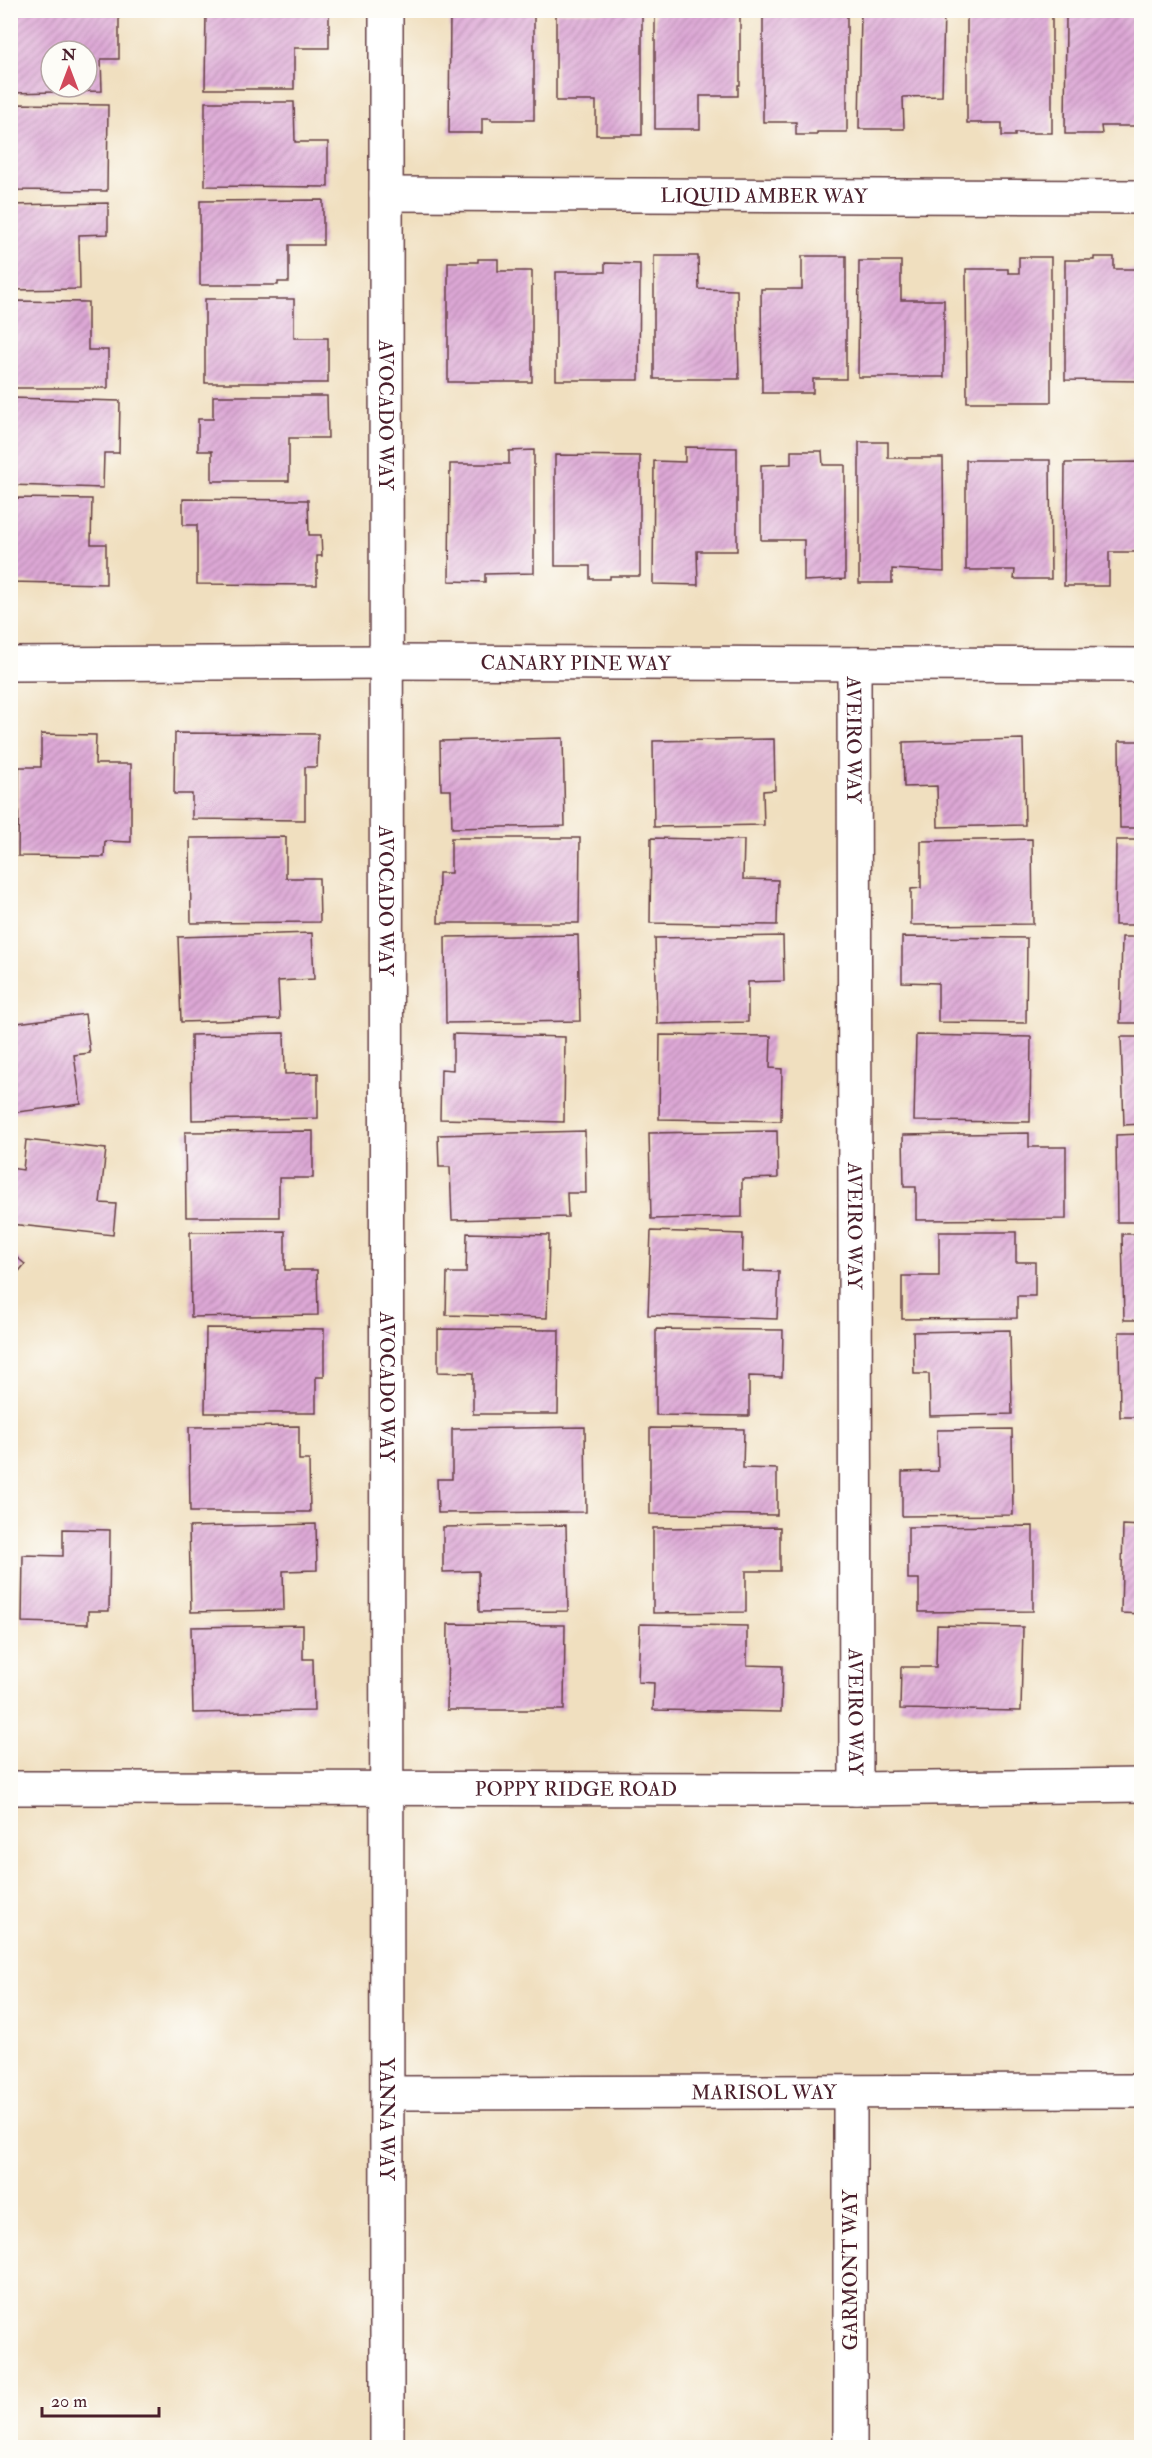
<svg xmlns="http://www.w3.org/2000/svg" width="1152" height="2458" font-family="'IM FELL Double Pica',serif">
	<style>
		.building { fill: url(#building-hatch); fill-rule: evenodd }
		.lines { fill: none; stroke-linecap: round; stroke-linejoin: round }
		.minor-casing { stroke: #633c41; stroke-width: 36 }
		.minor { stroke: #fff; stroke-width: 33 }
		.labels { text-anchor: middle; stroke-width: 4.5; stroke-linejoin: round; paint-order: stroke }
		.street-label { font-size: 20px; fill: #4a1f2b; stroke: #fdfcf7 }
	</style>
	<defs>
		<pattern id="building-hatch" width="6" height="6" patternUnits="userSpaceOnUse" patternTransform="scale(1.5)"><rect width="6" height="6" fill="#dda8d6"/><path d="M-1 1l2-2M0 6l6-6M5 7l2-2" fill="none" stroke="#b588ae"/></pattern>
	</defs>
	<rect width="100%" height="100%" fill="#fdfcf7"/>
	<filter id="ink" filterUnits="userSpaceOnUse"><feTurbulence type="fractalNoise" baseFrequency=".0167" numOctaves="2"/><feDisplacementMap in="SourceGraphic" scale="12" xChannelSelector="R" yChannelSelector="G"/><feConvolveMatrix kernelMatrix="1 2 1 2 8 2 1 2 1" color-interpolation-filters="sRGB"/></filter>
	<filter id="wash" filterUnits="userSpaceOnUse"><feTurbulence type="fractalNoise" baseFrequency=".008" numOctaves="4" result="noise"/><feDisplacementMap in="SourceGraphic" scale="24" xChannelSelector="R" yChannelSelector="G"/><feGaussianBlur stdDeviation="1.35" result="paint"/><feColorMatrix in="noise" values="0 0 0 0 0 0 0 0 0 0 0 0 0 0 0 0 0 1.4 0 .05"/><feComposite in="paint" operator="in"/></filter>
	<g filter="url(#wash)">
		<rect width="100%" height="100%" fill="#f0dfbf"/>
		<g id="blocks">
			<g class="building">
				<path d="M10,10H119V59H101L102,91L10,93ZM51,51H87V87H51Z"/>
				<path d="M206,10H329V48H294V89H205Z"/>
				<path d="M450,10H534V120H491V118H482V133H449Z"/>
				<path d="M655,10H740V85H738V96H700V129H655Z"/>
				<path d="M861,10H944L942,96L903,97L904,129H859Z"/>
				<path d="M763,11H847V132H817V135H796V122H763Z"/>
				<path d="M556,12H642V135H596V101H556Z"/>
				<path d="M967,12H1052V133H1015V136H1002V123H967Z"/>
				<path d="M1066,16H1142V126H1101L1102,134H1065Z"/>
				<path d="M205,102H294L295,142H328V187L205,186Z"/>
				<path d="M10,104L108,105L107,191L10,190Z"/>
				<path d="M323,200V245H289V282H278V285H200V201Z"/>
				<path d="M108,203V234L79,235L80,289L10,290V205Z"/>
				<path d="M654,256H698L699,289L737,290L739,379H654Z"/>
				<path d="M802,256H846V379H813V393H762L761,289H802Z"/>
				<path d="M1019,257H1051V402H967L966,269H1008V273H1019Z"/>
				<path d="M1094,257H1114V269H1142V381L1065,380V260H1094Z"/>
				<path d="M478,259H498V271H532V382H448V262H478Z"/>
				<path d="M859,261H901V300H944V377H858Z"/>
				<path d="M605,263L640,264L639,380H556V272H605Z"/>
				<path d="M205,299H294V338H328V383H205Z"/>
				<path d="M10,301L88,302V350H108V388H10Z"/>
				<path d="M213,396H327L328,438H289V481H212V451H198V419H213Z"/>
				<path d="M10,398L120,401L119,453H104L103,488L10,485Z"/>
				<path d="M859,442H888V458H943L944,572L892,569V583H859Z"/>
				<path d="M685,447L737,448V551H697L698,585L653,584L654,461L685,462Z"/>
				<path d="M534,450V573L485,574V582L449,581L450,464H509V451Z"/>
				<path d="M791,451H822L823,465H845V579L804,581V540H761V465L791,464Z"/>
				<path d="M555,455L640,456V576H610V579H590V566H555Z"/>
				<path d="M966,460H1050L1051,579H1014L1015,570H966Z"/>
				<path d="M1142,462V552H1109V586H1064L1065,463Z"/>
				<path d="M10,498L92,499L91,544H106V584L10,582Z"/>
				<path d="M183,499L308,500L309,535H321L322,556H317V585L197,584V525H183Z"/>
				<path d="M175,733L318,734L317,767H305V820L192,819V794H174Z"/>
				<path d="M41,734L96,735L95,764H131V842L105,841L104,857L18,856L19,767H41Z"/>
				<path d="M563,738L565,826L452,828L451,790H441L440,741Z"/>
				<path d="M774,739L775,790L763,791L764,825L654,827L653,741Z"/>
				<path d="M1023,739L1025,825L938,827L937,786L904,787L903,742Z"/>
				<path d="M1119,741H1142V828H1120Z"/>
				<path d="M286,837V878H319L320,922L191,923L190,838Z"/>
				<path d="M451,838H580L579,923H438L439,873H451Z"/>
				<path d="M651,838L744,840L743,879L778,880L777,925L650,923Z"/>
				<path d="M1032,839L1033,924L911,925V889L921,888V841Z"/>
				<path d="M1116,840H1142V925H1115Z"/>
				<path d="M312,933L314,979L278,981L280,1019L181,1022L178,937Z"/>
				<path d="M578,935L580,1021L446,1023L445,937Z"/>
				<path d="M783,936L784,981L748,982V1022L657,1024L655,938Z"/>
				<path d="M902,937L1027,938L1026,1023L938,1022V983L902,982Z"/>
				<path d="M1122,937H1142V1023H1120Z"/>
				<path d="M85,1014L90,1053L74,1055L81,1104L10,1113V1024Z"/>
				<path d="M284,1033L285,1074L318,1073V1118L192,1120L191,1035Z"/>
				<path d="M453,1034L565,1037L564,1122L440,1119L441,1069L453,1070Z"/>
				<path d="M660,1035L771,1036L770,1068L782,1069L781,1121L659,1119Z"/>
				<path d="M916,1035L1031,1037L1030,1122L914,1121Z"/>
				<path d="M1121,1037H1142V1124L1124,1125Z"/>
				<path d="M313,1131V1178H279V1217H186L185,1132Z"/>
				<path d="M585,1131L586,1193H567L568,1217L452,1220L450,1167H439L438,1135Z"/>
				<path d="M777,1131L778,1178L742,1179V1217L651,1219L649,1133Z"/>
				<path d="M1029,1133V1147H1066V1219L916,1220V1187H904L903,1135Z"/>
				<path d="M1142,1134V1222H1117L1116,1135Z"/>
				<path d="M26,1140L106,1149L100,1203L116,1204L113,1235L10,1224V1168L23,1170Z"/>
				<path d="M285,1231V1270H317L318,1315L191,1317L190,1232Z"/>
				<path d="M651,1231L743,1234L742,1271L779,1272L777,1319L648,1315Z"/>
				<path d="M939,1232H1016V1262H1035V1296H1017V1318L902,1319V1276H939Z"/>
				<path d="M467,1233L549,1235L547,1318L446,1315L447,1273H466Z"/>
				<path d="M1122,1234H1142V1320H1124Z"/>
				<path d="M10,1252L25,1264L10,1282Z"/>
				<path d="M206,1328L324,1329V1377H316V1413H205Z"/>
				<path d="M438,1329L559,1330L558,1414H473V1373L438,1372Z"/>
				<path d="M656,1329L783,1330L782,1377L749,1376V1416L656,1415Z"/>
				<path d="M1010,1330L1012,1414L930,1416L929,1374H914L913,1332Z"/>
				<path d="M1119,1332H1142V1417H1120Z"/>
				<path d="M299,1426V1460H309L310,1512H190L189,1427Z"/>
				<path d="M585,1427L586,1512L438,1513L437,1479H452V1429Z"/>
				<path d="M650,1428L744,1429L743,1468L777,1469V1515L650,1514Z"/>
				<path d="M1012,1429L1013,1515L902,1516V1472L938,1471L937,1430Z"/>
				<rect x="1139" y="1478" width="3" height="36"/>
				<path d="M316,1524L317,1570L283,1571L284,1610L191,1612L189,1527Z"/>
				<path d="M566,1525L568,1611L479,1612L478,1571L443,1572V1527Z"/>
				<path d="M1123,1525L1142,1526V1614L1121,1613Z"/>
				<path d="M1033,1526V1611L919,1612V1579H908V1527Z"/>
				<path d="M780,1527V1571H746V1612L653,1613V1528Z"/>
				<path d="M63,1529L110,1530L109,1611H88V1624L22,1622L23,1555L63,1556Z"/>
				<path d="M448,1624L565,1625L564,1710H447Z"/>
				<path d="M640,1624L747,1626V1665L782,1666L781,1712L653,1710L654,1683L638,1682Z"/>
				<path d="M303,1625V1659H313L314,1711L193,1713L191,1627Z"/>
				<path d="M937,1625L1023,1627L1021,1711L900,1709L901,1667H936Z"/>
			</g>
		</g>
	</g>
	<g filter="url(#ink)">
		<use href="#blocks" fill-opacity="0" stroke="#633c41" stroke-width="1.5"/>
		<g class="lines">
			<g class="minor-casing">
				<g id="minor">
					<path id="s1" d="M386,10L387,2448"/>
					<path id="s2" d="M386,194L1142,197"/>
					<path id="s3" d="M10,664L386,662L1142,665"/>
					<path id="s4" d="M854,664L856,1789"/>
					<path id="s5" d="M10,1788L856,1789L1142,1785"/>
					<path d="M850,2092V2448"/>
					<path id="s6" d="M388,2093L1142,2091"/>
				</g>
			</g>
			<use href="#minor" class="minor"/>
		</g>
	</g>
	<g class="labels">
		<g class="street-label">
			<text dy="7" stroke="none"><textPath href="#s2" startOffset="378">LIQUID AMBER WAY</textPath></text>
			<text dy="7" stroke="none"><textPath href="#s1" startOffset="405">AVOCADO WAY</textPath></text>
			<text dy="7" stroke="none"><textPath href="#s3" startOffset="566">CANARY PINE WAY</textPath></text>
			<text dy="7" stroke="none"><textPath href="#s4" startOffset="76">AVEIRO WAY</textPath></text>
			<text dy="7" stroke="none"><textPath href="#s1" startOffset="891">AVOCADO WAY</textPath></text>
			<text dy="7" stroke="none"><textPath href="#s4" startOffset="562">AVEIRO WAY</textPath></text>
			<text dy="7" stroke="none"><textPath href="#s1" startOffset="1377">AVOCADO WAY</textPath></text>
			<text dy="7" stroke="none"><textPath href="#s4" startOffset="1048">AVEIRO WAY</textPath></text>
			<text dy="7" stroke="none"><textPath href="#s5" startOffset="566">POPPY RIDGE ROAD</textPath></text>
			<text dy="7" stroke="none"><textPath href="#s6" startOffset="376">MARISOL WAY</textPath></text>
			<text dy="7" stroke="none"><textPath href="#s1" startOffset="2109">YANNA WAY</textPath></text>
			<text transform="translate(850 2270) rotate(-90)" y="7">GARMONT WAY</text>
		</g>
	</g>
	<rect width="1152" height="2458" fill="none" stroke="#fdfcf7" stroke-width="36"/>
	<g transform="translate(69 69)"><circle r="28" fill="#fdfcf7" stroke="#b5a4a5" stroke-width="1.5"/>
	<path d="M0-4.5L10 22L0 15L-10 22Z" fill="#d1495b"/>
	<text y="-9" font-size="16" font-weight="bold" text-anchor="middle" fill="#4a1f2b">N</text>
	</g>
	<path d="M42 2407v9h117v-9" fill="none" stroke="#4a1f2b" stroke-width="3"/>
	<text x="51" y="2407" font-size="18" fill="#4a1f2b" stroke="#fdfcf7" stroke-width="4.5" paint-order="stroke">20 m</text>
</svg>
